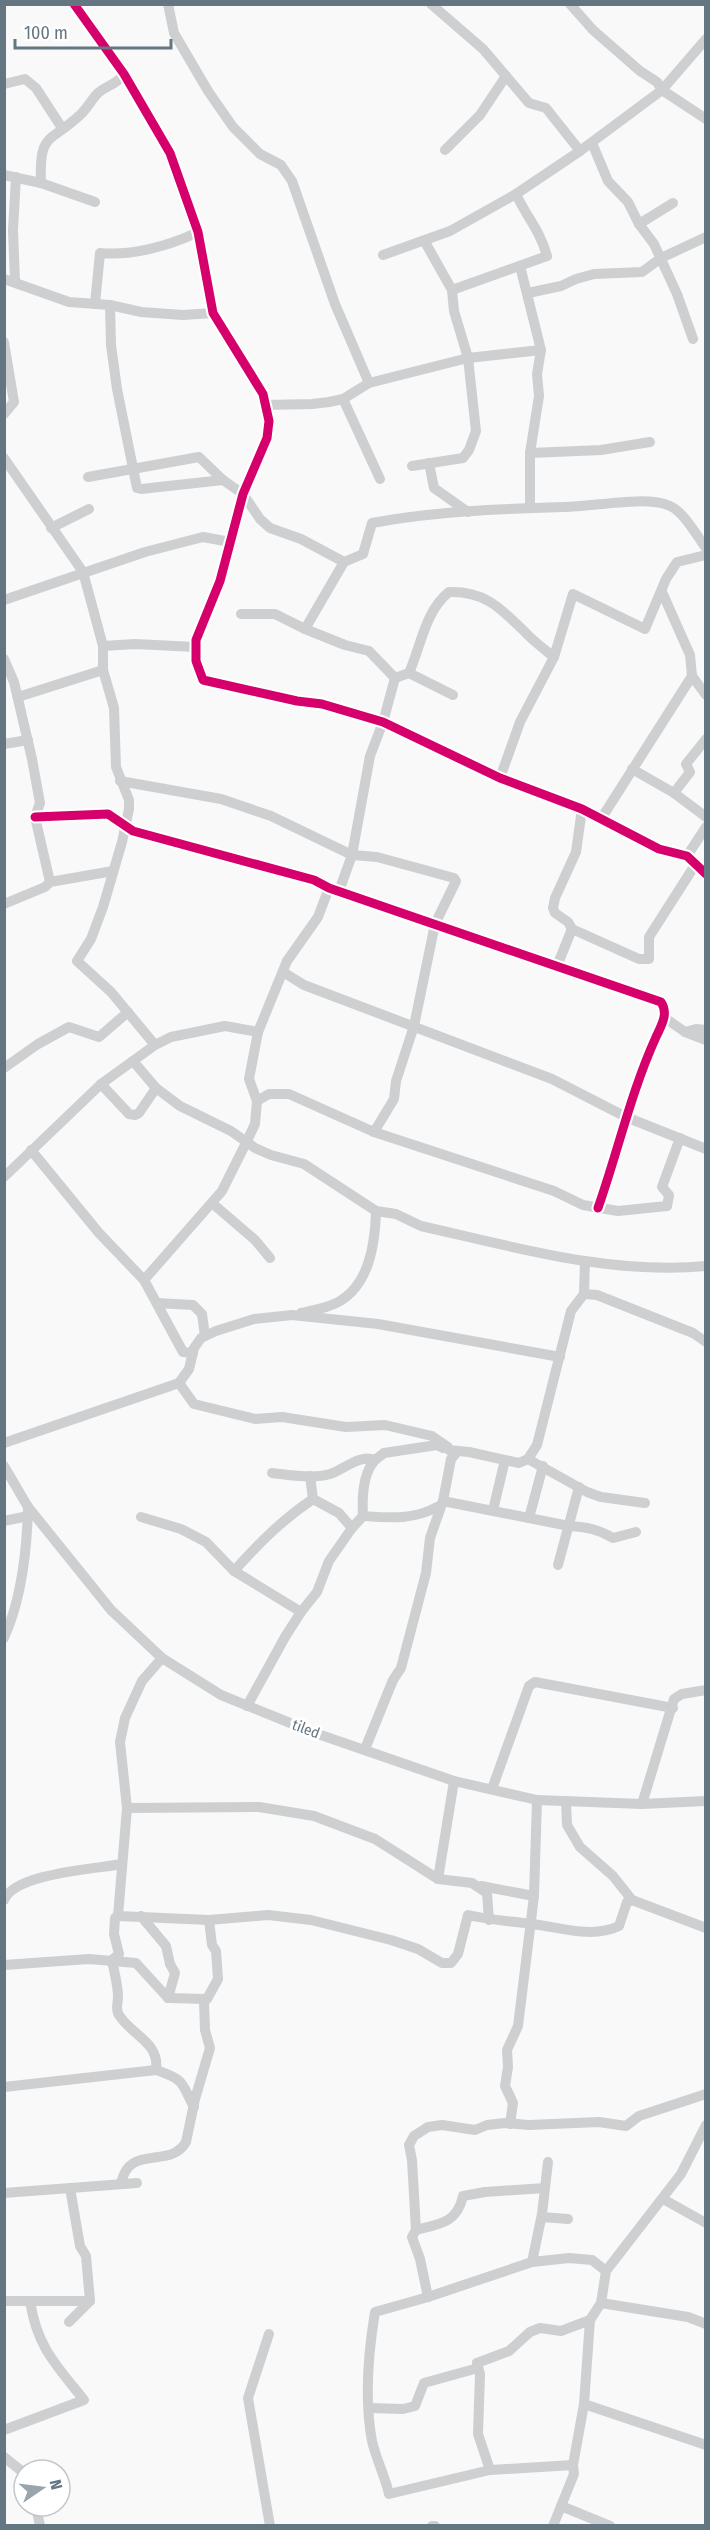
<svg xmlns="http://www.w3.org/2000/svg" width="710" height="2530" font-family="'Fira Sans Condensed',sans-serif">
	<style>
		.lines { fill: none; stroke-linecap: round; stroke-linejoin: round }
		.minor { stroke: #cecfd0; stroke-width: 10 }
		.cycleway-casing { stroke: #fff; stroke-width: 13 }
		.cycleway { stroke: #d6006c; stroke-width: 9 }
		.labels { text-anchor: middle; stroke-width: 6; stroke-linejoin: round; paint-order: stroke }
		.street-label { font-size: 15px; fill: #657683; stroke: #fff }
	</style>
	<rect width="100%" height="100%" fill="#f9f9f9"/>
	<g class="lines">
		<g class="minor">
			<path d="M74,4L124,74L170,153L198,232L213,313L263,394L269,421L267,438L243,494L220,581L196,640V661L203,680L297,701L322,704L383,722L500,778L582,809L659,849L687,856L706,874"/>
			<path d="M168,4L174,33L208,91L233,127L260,154L281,165L292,181L335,304L369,383"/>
			<path d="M431,4L483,49L529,103L546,108L580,151"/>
			<path d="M570,4L593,30L640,71L657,82L662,90L706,119"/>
			<path d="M4,84L25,79L36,88L62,128"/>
			<path d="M592,143L608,181L628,202L639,224L654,244L677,294L693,339"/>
			<path d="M445,150L480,115L506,76"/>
			<path d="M4,175L41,183L95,202"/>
			<path d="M41,183C39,132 49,144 80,115C87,109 91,100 98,93C108,84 114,87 124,74"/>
			<path d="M639,224L673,203"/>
			<path d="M383,255L450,231L516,194L580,151L662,90L706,39"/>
			<path d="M520,266L541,350L537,374L539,396L530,453V506"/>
			<path d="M4,279L69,302L110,305L141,312L183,315L213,313"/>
			<path d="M15,281L13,230L16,177"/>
			<path d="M452,290L547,256C540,230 527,218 516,194"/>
			<path d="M528,293L561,286L576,279L594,274L642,272L661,258L706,237"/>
			<path d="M95,304L100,253C132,256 169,246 198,232"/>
			<path d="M110,305L111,345L117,389L137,488L141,489L223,480"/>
			<path d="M4,342L14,402L4,414"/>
			<path d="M343,399L380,479"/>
			<path d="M266,405L312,404L329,402L343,399L369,383L468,358L541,350"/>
			<path d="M530,453L601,450L650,442"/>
			<path d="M4,458L83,572L103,646V670L114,708L116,767L129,800V809L122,842L103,907L91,939L77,961L111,992L155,1045"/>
			<path d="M429,463L434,488L468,512"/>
			<path d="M412,466L463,458L469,450L476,431L468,358L454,311L452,290L425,242"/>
			<path d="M88,477L199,457L223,480L243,494L260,519L270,528L301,539L344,562"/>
			<path d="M51,528L89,509"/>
			<path d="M662,592L690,655L692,676L706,695"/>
			<path d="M4,600L145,552L203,537L225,541L231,545"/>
			<path d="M241,614H275L305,629L345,645L369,651L395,678"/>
			<path d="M305,629L344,562L363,554L372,523C436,511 501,509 565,507C591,507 647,495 670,506C684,512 696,535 706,548"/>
			<path d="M103,646L135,644L195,647"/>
			<path d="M4,659L14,682L32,759L40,803L35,817L50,882"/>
			<path d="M409,673L453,695"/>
			<path d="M395,678L409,673C421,646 425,611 449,592C486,591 501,609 525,632C533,641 544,649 554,657"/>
			<path d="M18,697L103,670"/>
			<path d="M4,744L28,740"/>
			<path d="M632,769L674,793L706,817"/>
			<path d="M500,778L520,722L554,657L573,594L645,629L666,579L677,562L706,555"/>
			<path d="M120,781L221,799L271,816L352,855L377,857L454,878L456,881L435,924L414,1026L396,1081L394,1099L374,1132"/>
			<path d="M674,793L690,772L686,764L706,739"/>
			<path d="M582,809L576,852L555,898L553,908L555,913L568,922L572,929L639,959H649V937L695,865"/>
			<path d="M35,817L108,814L133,831L314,880L329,888L661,1002C669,1014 661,1026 656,1037C631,1092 618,1151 598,1208"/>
			<path d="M601,819L692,676"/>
			<path d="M687,856L706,827"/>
			<path d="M339,891L352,855L370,756L383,722L395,678"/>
			<path d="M4,904L45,887L50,882L113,871"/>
			<path d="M557,966L572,929"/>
			<path d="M283,972L304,985L552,1079L626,1117L706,1149"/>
			<path d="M665,1018L685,1032L706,1040"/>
			<path d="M685,1032L696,1029L706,1030"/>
			<path d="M133,1061L156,1088L180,1106L231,1131L255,1148L271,1155L304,1164L376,1211L396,1214L421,1226C514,1247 610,1275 706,1266"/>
			<path d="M4,1068L38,1044L69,1027L99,1037L128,1012"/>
			<path d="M101,1084L129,1114L135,1115L139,1113L156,1088"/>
			<path d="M257,1101L269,1094H289L374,1132L554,1191L583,1205L618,1211L667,1206L669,1195L662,1187L680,1138"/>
			<path d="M31,1150L99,1233L144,1280L183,1352L193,1353"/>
			<path d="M4,1177L101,1084L155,1045L171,1037L225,1026L258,1032"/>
			<path d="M212,1203L255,1240L270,1258"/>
			<path d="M144,1280L222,1191L247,1141L255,1124L257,1101L249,1079L258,1032L287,961L318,917L329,888"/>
			<path d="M584,1294L597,1295L693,1333L706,1342"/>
			<path d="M157,1303L193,1305L202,1314L205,1336"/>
			<path d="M301,1313C310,1311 320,1309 329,1306C368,1293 375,1247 376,1211"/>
			<path d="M179,1383L194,1404L255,1419L282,1417L346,1427L385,1425L432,1436L448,1447L449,1450L469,1452L519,1463L528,1459L537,1445L571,1311L584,1294L585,1261"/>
			<path d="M4,1443L179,1383L189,1369L194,1348L201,1338L216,1331L254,1319L292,1315L378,1324L560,1357"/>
			<path d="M528,1459L587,1492L601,1497L645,1503"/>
			<path d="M4,1466L28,1507L111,1610L162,1658L221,1695L315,1733L454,1781L537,1800L642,1804L706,1801"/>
			<path d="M272,1473C290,1475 312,1479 330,1474C345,1469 359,1454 375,1460L384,1453L437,1445L443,1448"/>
			<path d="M310,1476L313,1499L339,1513L352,1528"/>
			<path d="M443,1501L569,1526C586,1527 598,1529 613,1538L636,1532"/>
			<path d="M493,1510L505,1460"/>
			<path d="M363,1516C391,1518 414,1520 439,1506"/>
			<path d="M141,1517L181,1529L206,1542L234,1571L301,1612"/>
			<path d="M529,1518L543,1466"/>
			<path d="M4,1521L28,1516"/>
			<path d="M558,1565L579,1487"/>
			<path d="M234,1571C259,1543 282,1520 313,1499"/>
			<path d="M4,1638C22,1598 27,1551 28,1507"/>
			<path d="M162,1658L142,1681L125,1718L120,1742L127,1808L118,1916L209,1920L268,1915L311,1920L391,1940L418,1949L442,1963H451L458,1954L468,1915C489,1920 510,1921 532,1924C559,1927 592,1939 619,1926L627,1902L632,1900"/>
			<path d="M247,1706L285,1637L301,1612L317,1592L329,1561L352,1528L363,1516C362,1499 363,1473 375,1460"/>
			<path d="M365,1749L393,1680L401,1668L426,1573L430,1538L443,1501L451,1459L457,1452"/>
			<path d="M492,1789L529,1686L535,1682L673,1708"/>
			<path d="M566,1801L567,1825L580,1847L613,1876L632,1900L706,1928"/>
			<path d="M642,1804L674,1699L682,1694L706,1690"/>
			<path d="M127,1808L259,1807L314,1816L375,1839L438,1879L472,1883L487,1893L489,1920"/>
			<path d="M438,1879L454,1781"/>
			<path d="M481,1886L534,1896"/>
			<path d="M4,1900C15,1873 96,1869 122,1864"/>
			<path d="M118,1916L115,1918L114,1934L119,1954L112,1960C114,1971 118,1985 118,1997C118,2004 115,2009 119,2015C131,2035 160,2042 156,2070"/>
			<path d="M141,1916L166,1946L170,1964L175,1973L168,1998"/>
			<path d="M4,1965L89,1959L136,1963L168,1998"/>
			<path d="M168,1998L207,1999L218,1979L216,1951L212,1945L209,1920"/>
			<path d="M4,2087L156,2070C186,2080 181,2083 194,2107"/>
			<path d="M510,2124L513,2103L505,2086L508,2067L507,2050L518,2026L534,1896L537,1800"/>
			<path d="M121,2184C128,2143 170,2170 186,2142L195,2099L210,2048L205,2030L204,2001"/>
			<path d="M4,2193L137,2183"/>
			<path d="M663,2199L706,2223"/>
			<path d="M542,2217L568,2219"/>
			<path d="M416,2230L412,2160L409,2145L414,2136L428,2127L442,2125L475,2130L487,2125L505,2123L529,2125L599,2122L626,2126L639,2116L706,2094"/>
			<path d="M532,2262L542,2214L548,2162"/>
			<path d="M428,2297L420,2259L412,2237L416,2230C440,2224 457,2223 463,2196L485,2192L545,2188"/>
			<path d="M4,2301H90"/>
			<path d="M601,2303L688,2317L706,2324"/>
			<path d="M69,2322L90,2301L86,2256L80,2246L70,2188"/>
			<path d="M269,2334L248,2398L270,2526"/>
			<path d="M477,2363L480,2374L478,2434L490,2470"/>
			<path d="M584,2404L706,2445"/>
			<path d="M369,2408L403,2409L415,2406L424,2383L478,2368L477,2363L509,2351L530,2332L540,2328L561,2331L590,2320"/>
			<path d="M4,2430L84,2400C56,2365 37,2347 30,2301"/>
			<path d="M4,2457L24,2473"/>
			<path d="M573,2465L490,2470L389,2494C385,2476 376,2459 372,2441C364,2398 368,2354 375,2312L428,2297L532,2262L569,2258L592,2260L606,2271"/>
			<path d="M36,2506L40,2526"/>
			<path d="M561,2506L610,2526"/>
			<path d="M432,2526H435"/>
			<path d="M553,2526L574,2474L573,2465L584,2404L590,2320L601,2303L606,2271L681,2174L706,2125"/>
		</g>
		<g class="cycleway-casing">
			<g id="cycleway">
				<path d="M74,4L124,74L170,153L198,232L213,313L263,394L269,421L267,438L243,494L220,581L196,640V661L203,680L297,701L322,704L383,722L500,778L582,809L659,849L687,856L706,874"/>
				<path d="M35,817L108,814L133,831L314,880L329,888L661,1002C669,1014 661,1026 656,1037C631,1092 618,1151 598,1208"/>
			</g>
		</g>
		<use href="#cycleway" class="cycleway"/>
	</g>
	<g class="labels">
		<g class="street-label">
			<text transform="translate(306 1729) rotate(21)" y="5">tiled</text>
		</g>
	</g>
	<rect width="710" height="2530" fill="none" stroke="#657683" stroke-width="12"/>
	<g transform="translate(42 2488) rotate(76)"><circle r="28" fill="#ffffff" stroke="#c1c8cd" stroke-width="1.5"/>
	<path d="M0-4.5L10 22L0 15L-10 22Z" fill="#99a4ac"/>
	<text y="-9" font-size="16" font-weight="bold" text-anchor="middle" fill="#657683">N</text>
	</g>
	<path d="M15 39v9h156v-9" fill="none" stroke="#657683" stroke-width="3"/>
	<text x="24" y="39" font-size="18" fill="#657683" stroke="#ffffff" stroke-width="4.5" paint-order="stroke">100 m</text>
</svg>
